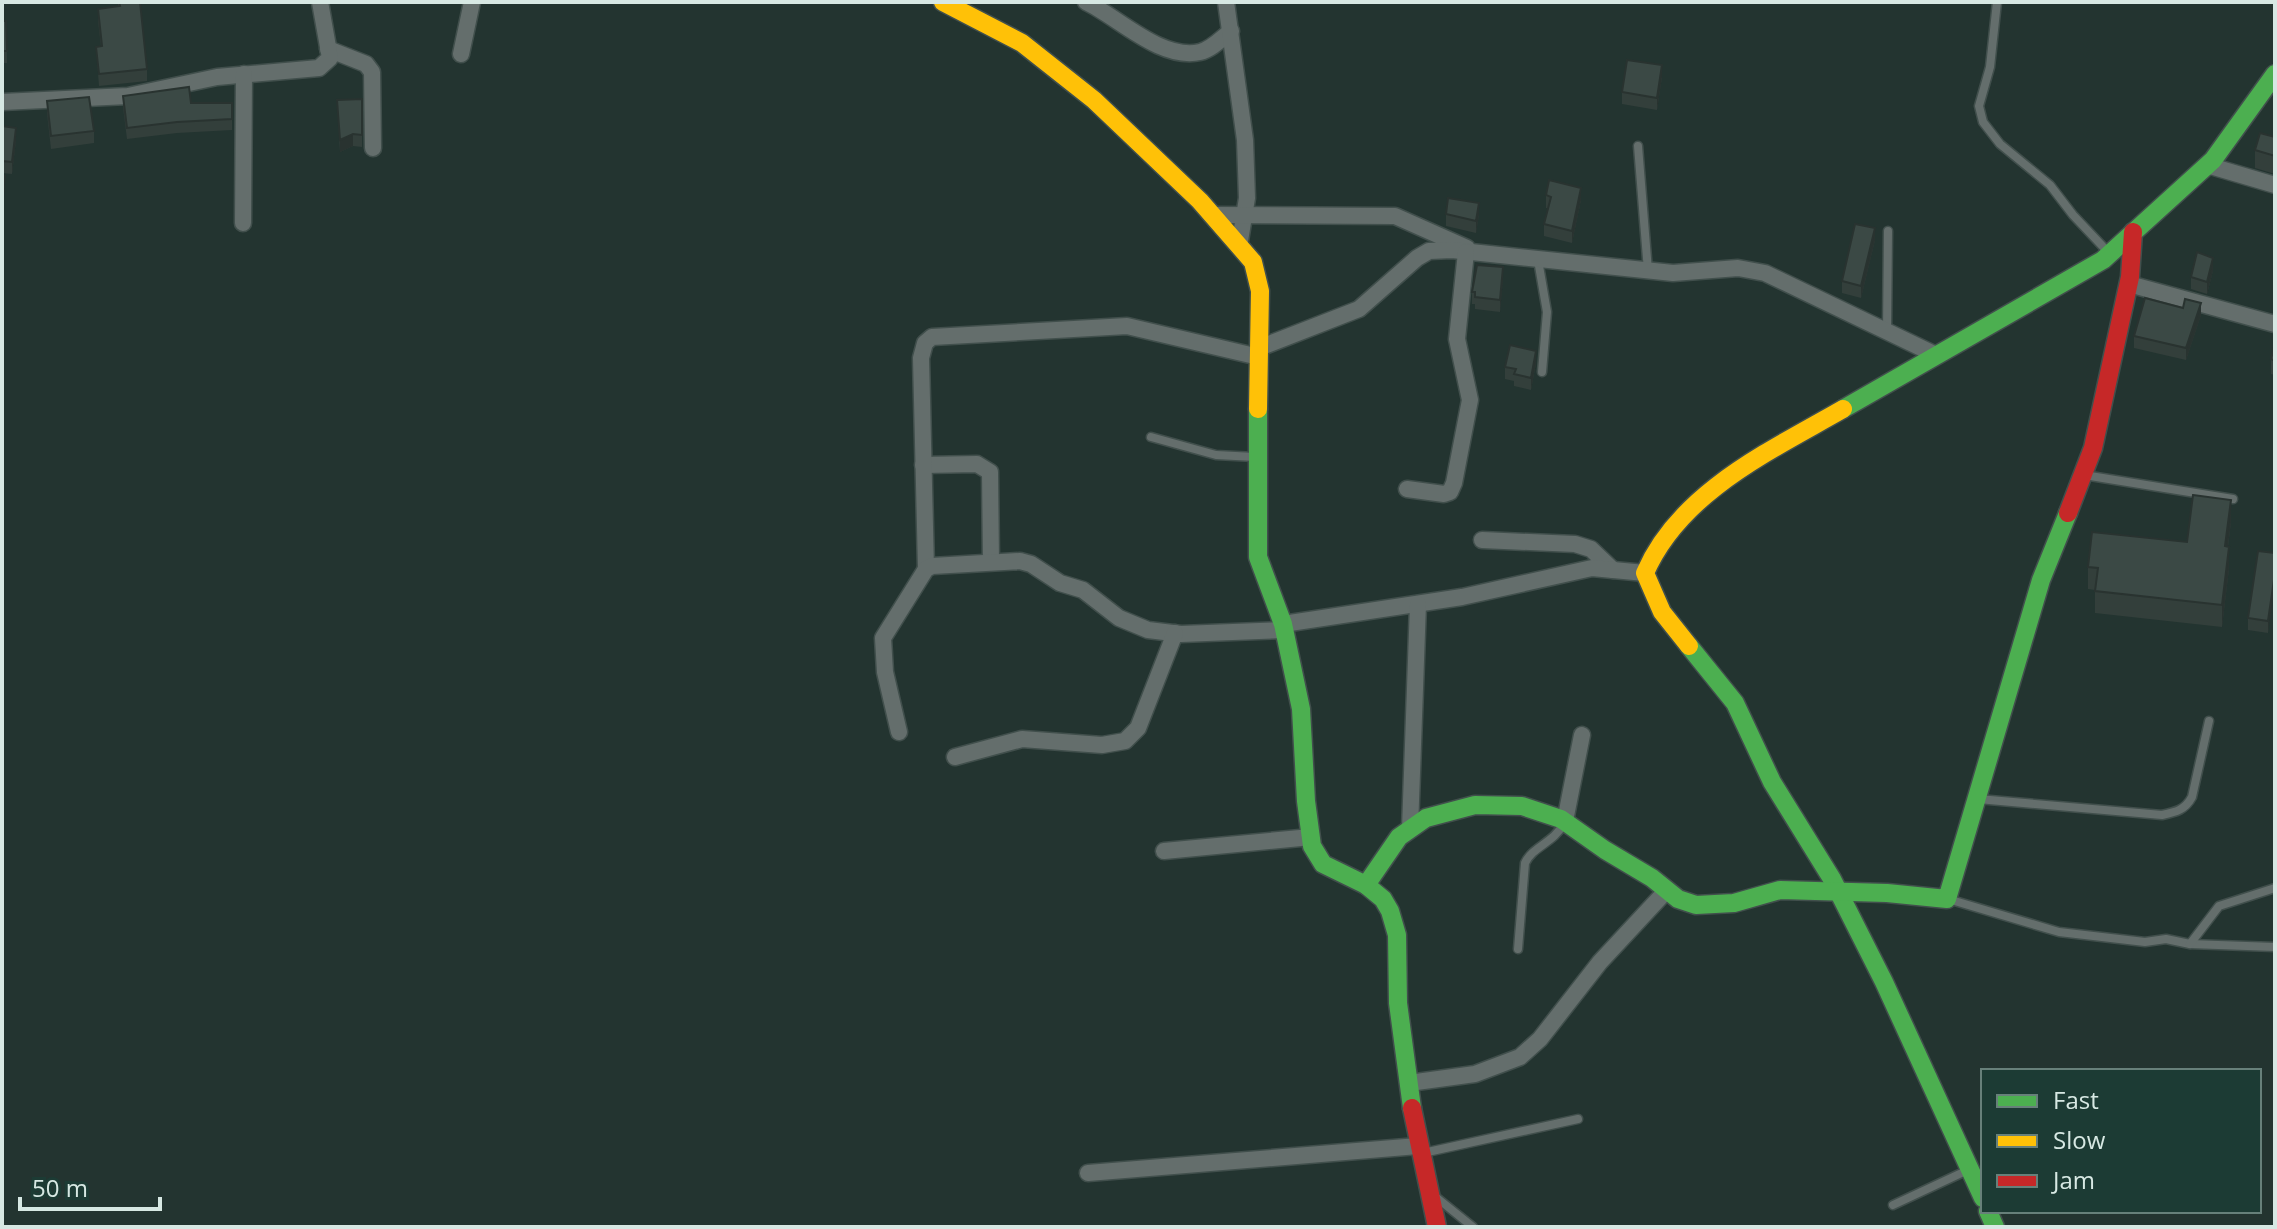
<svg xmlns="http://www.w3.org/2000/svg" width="2277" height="1229" font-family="'Open Sans',sans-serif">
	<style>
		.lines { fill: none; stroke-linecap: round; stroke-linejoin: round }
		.lane-casing { stroke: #414f4c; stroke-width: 11 }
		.street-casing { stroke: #414f4c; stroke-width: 19 }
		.fast-casing { stroke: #414f4c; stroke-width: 21 }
		.slow-casing { stroke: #414f4c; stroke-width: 21 }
		.jam-casing { stroke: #414f4c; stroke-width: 21 }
		.lane { stroke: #646e6c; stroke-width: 8 }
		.street { stroke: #646e6c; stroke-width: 16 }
		.fast { stroke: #4caf50; stroke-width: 18 }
		.slow { stroke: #ffc107; stroke-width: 18 }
		.jam { stroke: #c62828; stroke-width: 18 }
		.wall { fill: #333f3b }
		.shaded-wall { fill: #293330 }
		.building { fill: #3b4945; stroke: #293330; stroke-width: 2 }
	</style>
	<rect width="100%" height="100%" fill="#233430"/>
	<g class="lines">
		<g class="lane-casing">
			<g id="lane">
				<path d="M1997,2L1990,67L1979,106L1983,122L2000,144L2050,185L2073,215L2109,253"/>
				<path d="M1638,146L1648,271"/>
				<path d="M1538,260L1547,312L1542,372"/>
				<path d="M1887,331L1888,231"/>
				<path d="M1151,437L1216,455L1255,457"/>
				<path d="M2084,475L2233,499"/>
				<path d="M1978,799L2162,815C2176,812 2185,810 2192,797L2209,721"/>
				<path d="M1948,899L2059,932L2145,942L2166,939L2190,944L2275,947"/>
				<path d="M2190,944L2219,906L2275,888"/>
				<path d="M1518,949L1525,863C1533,846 1554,843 1564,823"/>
				<path d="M1423,1153L1578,1119"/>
				<path d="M1437,1198L1473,1227"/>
				<path d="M1893,1205L1968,1170"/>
			</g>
		</g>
		<g class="street-casing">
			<g id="street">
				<path d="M1086,2C1118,17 1161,61 1200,52C1212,49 1222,38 1231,31"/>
				<path d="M1226,2L1245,140L1247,198L1239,247"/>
				<path d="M328,49L366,64L372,72L373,148"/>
				<path d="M461,54L472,2"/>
				<path d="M2,102L128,96L217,77L319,68L330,58L320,2"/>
				<path d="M2207,165L2275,185"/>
				<path d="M1211,215L1395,216L1467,248"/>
				<path d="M243,223L244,74"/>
				<path d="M2129,284L2275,324"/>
				<path d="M1259,348L1359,309L1417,258L1429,251L1452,250L1673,273L1738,268L1765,273L1936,355"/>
				<path d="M923,465L977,464L990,472L991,562"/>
				<path d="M1407,489L1444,494L1450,492L1454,483L1470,400L1457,339L1466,252"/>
				<path d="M1482,540L1575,544L1591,549L1613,570"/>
				<path d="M926,569L921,358L925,343L932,337L1127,326L1259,357"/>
				<path d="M1283,624L1462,597L1592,568L1645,573"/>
				<path d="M899,732L885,672L883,638L926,569L932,566L1020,561L1031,564L1060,583L1083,590L1119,618L1148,630L1181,634L1284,630"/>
				<path d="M955,757L1022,739L1102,745L1125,741L1138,728L1175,633"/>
				<path d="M1565,821L1582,735"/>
				<path d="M1410,829L1418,604"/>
				<path d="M1164,851L1311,837"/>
				<path d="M1409,1083L1475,1074L1520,1057L1540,1039L1600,962L1667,890"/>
				<path d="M1088,1173L1418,1146"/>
			</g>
		</g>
		<g class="fast-casing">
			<g id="fast">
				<path d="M1258,409V557L1283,624L1301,709L1306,801L1312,846L1323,864L1366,885L1383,899L1390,911L1397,935L1398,1003L1412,1108"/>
				<path d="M1843,409L2103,260L2213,160L2275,74"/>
				<path d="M1689,646L1735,703L1772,782L1832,879L1884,982L1983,1198"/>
				<path d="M1366,885L1399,837L1426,818L1475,805L1522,806L1561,819L1605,850L1652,878L1678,899L1696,905L1734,903L1780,890L1887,893L1947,899L2041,580L2068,513"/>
				<path d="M1988,1211L1995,1227"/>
			</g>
		</g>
		<g class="slow-casing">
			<g id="slow">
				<path d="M943,2L1022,43L1094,100L1200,201L1253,262L1260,291L1258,409"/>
				<path d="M1689,646L1662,612L1645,573C1680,492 1770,451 1843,409"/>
			</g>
		</g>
		<g class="jam-casing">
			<g id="jam">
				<path d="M2068,513L2093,448L2130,277L2133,232"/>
				<path d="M1412,1108L1437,1227"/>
			</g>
		</g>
		<use href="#lane" class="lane"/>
		<use href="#street" class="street"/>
		<use href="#fast" class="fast"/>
		<use href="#slow" class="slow"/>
		<use href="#jam" class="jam"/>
	</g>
	<g class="wall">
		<path d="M118,2H140L147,69V81L99,86L96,47H101L98,21V9L118,7Z"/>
		<path d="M2,21H6L7,63H2Z"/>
		<path d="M1662,77L1657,110L1622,104V92Z"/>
		<path d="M123,96L191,103H232V130L177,133L127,139L123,107Z"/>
		<path d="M362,99V147L353,146L340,152L337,100Z"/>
		<path d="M47,101L94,131V143L51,149L47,113Z"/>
		<path d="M2,126L16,140L12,174L2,173Z"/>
		<path d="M2275,137V174L2255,168V150Z"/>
		<path d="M1546,195L1581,200L1572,243L1544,236V224L1548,208H1546Z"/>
		<path d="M1446,214L1479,215L1476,233L1446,226Z"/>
		<path d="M1875,240L1861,298L1842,293V281Z"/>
		<path d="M2213,271L2207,294L2191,289V277Z"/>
		<path d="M1503,279L1500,312L1475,309V304H1472V292Z"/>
		<path d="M2183,308L2201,315L2186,360L2134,348V336Z"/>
		<path d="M2275,344V375L2271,374V359Z"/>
		<path d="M1536,363L1531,390L1514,386V381L1505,379V367Z"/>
		<path d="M2231,522L2228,547L2229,569L2222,627L2095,613V590L2088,589V567L2187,542Z"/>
		<path d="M2275,553L2268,633L2248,630V618Z"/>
	</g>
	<g class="shaded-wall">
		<path d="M1662,65V77L1657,110V98Z"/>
		<path d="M16,128V140L12,174V162Z"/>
		<path d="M353,134V146L340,152V140Z"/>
		<path d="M5,176V188L2,214V202Z"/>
		<path d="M1581,188V200L1572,243V231Z"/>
		<path d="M1479,203V215L1476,233V221Z"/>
		<path d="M1875,228V240L1861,298V286Z"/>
		<path d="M2213,258V271L2207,294V282Z"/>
		<path d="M1503,267V279L1500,312V300Z"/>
		<path d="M2201,303V315L2186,360V348Z"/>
		<path d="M1536,351V363L1531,390V378Z"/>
		<path d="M2231,500V522L2225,569V546Z"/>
		<path d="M2229,547V569L2222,627V605Z"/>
		<path d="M2275,573V585L2268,633V621Z"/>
	</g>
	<g class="building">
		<path d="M119,2H140L147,69L99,74L96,47L102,46L98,9L120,6Z"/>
		<path d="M2,21H6L7,51H2Z"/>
		<path d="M1627,60L1662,65L1657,98L1622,92Z"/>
		<path d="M189,87L191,103H232V119L177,122L127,128L123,96Z"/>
		<path d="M89,97L94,131L51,136L47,101Z"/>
		<path d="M362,99V135L353,134L340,140L337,100Z"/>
		<path d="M2,126L16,128L12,162L2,161Z"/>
		<path d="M2260,133L2275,137V156L2255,150Z"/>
		<path d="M2,176H5L2,202Z"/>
		<path d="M1549,180L1581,188L1572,231L1544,224L1551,197L1546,195Z"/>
		<path d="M1448,198L1479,203L1476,221L1446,214Z"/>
		<path d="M1855,224L1875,228L1861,286L1842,281Z"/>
		<path d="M2197,252L2213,258L2207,282L2191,277Z"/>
		<path d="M1477,265L1503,267L1500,300L1475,297V292H1472Z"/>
		<path d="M2145,298L2183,308L2185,299L2201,303L2186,348L2134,336Z"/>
		<path d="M2275,344V361L2271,359Z"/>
		<path d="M1510,345L1536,351L1531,378L1514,374L1516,369L1505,367Z"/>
		<path d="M2193,495L2231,500L2225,546L2229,547L2222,605L2095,591L2098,568L2088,567L2092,532L2187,542Z"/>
		<path d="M2258,551L2275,553V573L2268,621L2248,618Z"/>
	</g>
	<rect width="2277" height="1229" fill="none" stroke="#d7e8e3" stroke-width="8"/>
	<rect x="1981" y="1069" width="280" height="144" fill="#1c3b34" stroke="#67807a" stroke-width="2"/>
	<rect x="1997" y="1095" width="40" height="12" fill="#4caf50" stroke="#67807a" stroke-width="2"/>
	<text x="2053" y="1109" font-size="24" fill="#d7e8e3">Fast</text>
	<rect x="1997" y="1135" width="40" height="12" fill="#ffc107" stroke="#67807a" stroke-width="2"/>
	<text x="2053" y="1149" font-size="24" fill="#d7e8e3">Slow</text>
	<rect x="1997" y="1175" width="40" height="12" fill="#c62828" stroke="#67807a" stroke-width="2"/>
	<text x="2053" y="1189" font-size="24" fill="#d7e8e3">Jam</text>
	<path d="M20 1197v12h140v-12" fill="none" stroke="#d7e8e3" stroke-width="4"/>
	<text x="32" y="1197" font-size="24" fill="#d7e8e3" stroke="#1c3b34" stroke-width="6" paint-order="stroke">50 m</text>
</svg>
